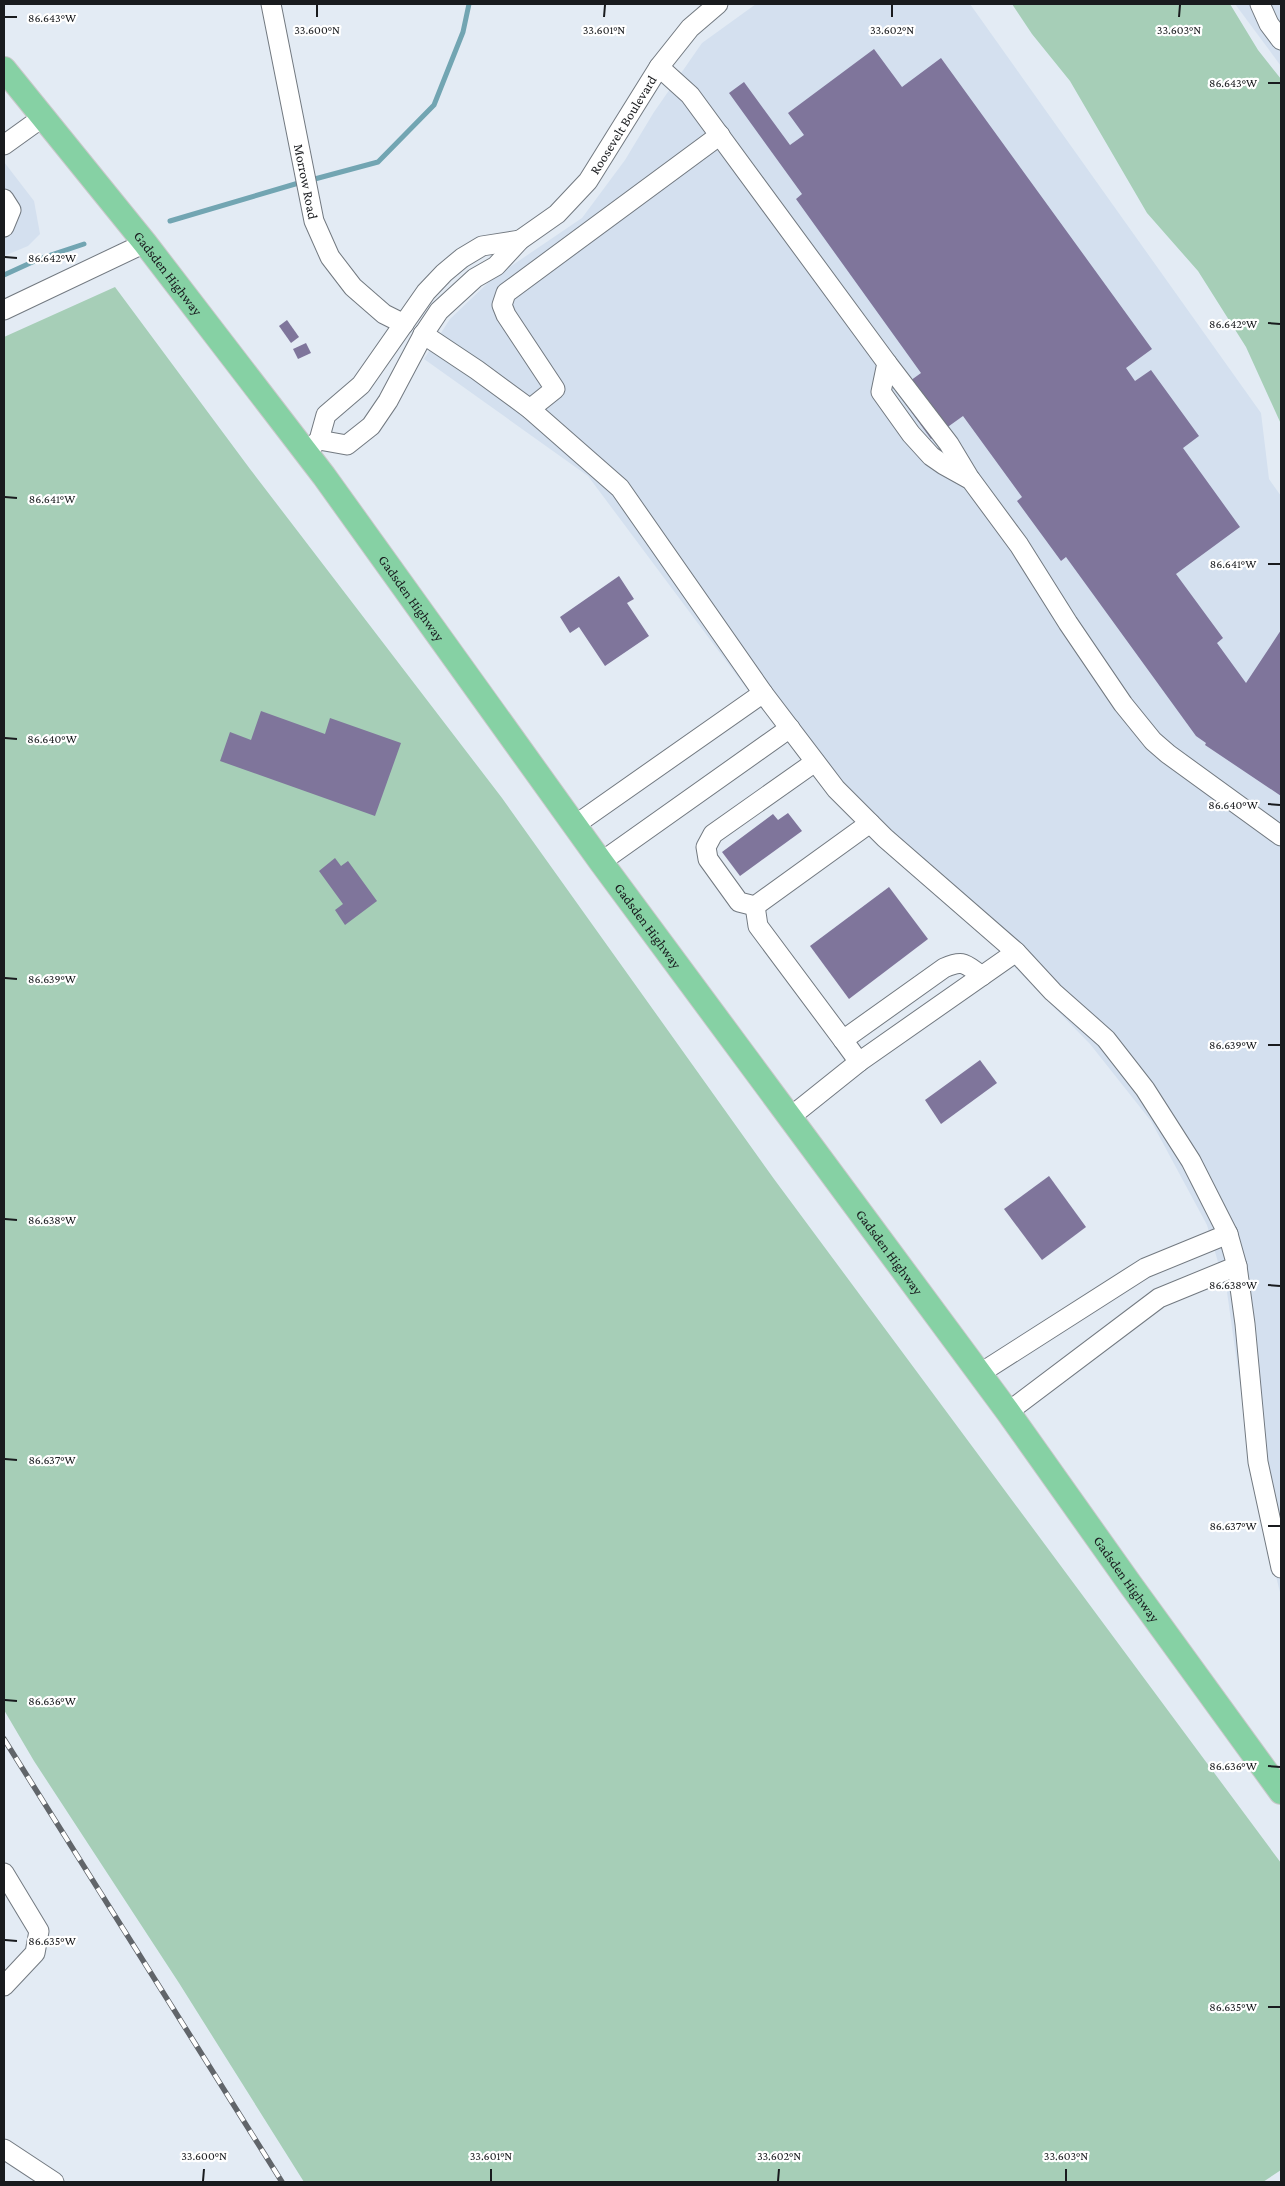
<svg xmlns="http://www.w3.org/2000/svg" width="1285" height="2186" font-family="'Crimson Pro',serif">
	<style>
		.built { fill: #d4e0ef }
		.green { fill: #a6ceb7 }
		.lines { fill: none; stroke-linecap: round; stroke-linejoin: round }
		.stream { stroke: #72a5b2; stroke-width: 5 }
		.building { fill: #7f759b }
		.minor-casing { stroke: #727980; stroke-width: 21 }
		.major-casing { stroke: #c8c8c9; stroke-width: 26 }
		.minor { stroke: #fff; stroke-width: 19 }
		.major { stroke: #86d1a4; stroke-width: 24 }
		.rail-casing { stroke: #61656a; stroke-width: 5.5 }
		.rail { stroke: #fff; stroke-width: 4; stroke-dasharray: 11; stroke-linecap: butt }
		.ticks { fill: none; stroke: #191b1e; stroke-width: 2 }
		.labels { text-anchor: middle; stroke-width: 4.5; stroke-linejoin: round; paint-order: stroke }
		.street-label { font-size: 14px; fill: #191b1e; stroke: #fff }
		.ticks-label { font-size: 12px; text-anchor: middle; fill: #191b1e; stroke: #fff; stroke-width: 4.5; stroke-linejoin: round; paint-order: stroke }
	</style>
	<rect width="100%" height="100%" fill="#e3ebf4"/>
	<g class="built">
		<path d="M756,4H970L1261,413L1269,479L1281,496V1596L1256,1499L1227,1292L1207,1225L1151,1121L1090,1044L994,946L882,846L823,785L747,689L588,476L424,359L450,319L492,279L582,218L625,160L654,112L702,43Z"/>
		<path d="M1235,4H1281V66Z"/>
		<path d="M4,162L34,201L40,234L28,246L4,256Z"/>
	</g>
	<g class="green">
		<path d="M1012,4H1230L1258,50L1281,79V424L1246,347L1198,271L1147,213L1070,81L1032,34Z"/>
		<path d="M115,287L250,469L502,798L774,1179L1281,1863V2170L1263,2182H304L179,1983L34,1761L4,1710V337Z"/>
	</g>
	<g class="lines">
		<g class="stream">
			<path d="M311,180L378,162L434,105L463,32L469,4"/>
			<path d="M170,221L302,182"/>
			<path d="M4,275L39,259L84,244"/>
		</g>
	</g>
	<g class="building">
		<path d="M874,49L902,87L941,58L1152,349L1126,368L1135,381L1151,370L1199,436L1183,448L1240,527L1176,574L1223,638L1217,643L1246,683L1281,630V796L1205,745L1206,743L1196,736L1066,557L1061,561L1017,501L1022,497L963,416L931,439L896,391L921,373L796,199L802,194L729,93L744,82L790,145L804,135L788,113Z"/>
		<path d="M287,320L299,337L291,343L279,326Z"/>
		<path d="M306,343L311,353L298,359L293,349Z"/>
		<path d="M619,576L634,599L627,603L649,636L605,666L579,627L570,633L560,617Z"/>
		<path d="M261,711L325,734L330,718L401,743L375,816L220,761L230,732L251,740Z"/>
		<path d="M788,813L802,831L740,876L722,852L773,814L778,820Z"/>
		<path d="M335,858L341,866L348,861L377,901L345,925L335,910L343,904L319,871Z"/>
		<path d="M889,887L928,939L849,999L810,946Z"/>
		<path d="M980,1060L997,1083L941,1124L925,1100Z"/>
		<path d="M1049,1176L1086,1227L1042,1260L1004,1209Z"/>
	</g>
	<g class="lines">
		<g class="minor-casing">
			<g id="minor">
				<path id="s1" d="M271,4L314,221L330,257L353,287L384,314L404,324"/>
				<path d="M1260,4L1269,24L1281,40"/>
				<path d="M659,67L690,95L887,363L881,392L911,434L931,456L944,465L971,480L1019,545L1068,623L1123,704L1153,741L1168,754L1281,836"/>
				<path d="M4,145L43,117"/>
				<path d="M4,199L11,210L4,227"/>
				<path d="M4,310L145,243"/>
				<path d="M423,334L477,370L530,409L620,488L763,693L836,789L885,838L1016,952L1053,992L1106,1039L1145,1089L1191,1161L1228,1234L1237,1266L1245,1324L1258,1462L1281,1568"/>
				<path d="M887,363L949,444L970,479"/>
				<path d="M530,409L555,389L506,315L502,305L506,293L720,135"/>
				<path id="s2" d="M319,440L347,445L371,426L388,401L423,335L439,311L475,278L496,266L520,240L557,214L588,181L659,67L690,28L718,4"/>
				<path d="M310,448L319,440L326,415L361,385L426,292L444,273L462,258L482,246L520,240"/>
				<path d="M815,762L713,834L706,847L708,859L739,902L755,906L870,823"/>
				<path d="M575,825L763,693"/>
				<path d="M601,862L790,728"/>
				<path d="M755,906L758,926L843,1040"/>
				<path d="M859,1062L843,1040L944,968C964,959 965,964 982,976"/>
				<path d="M789,1118L859,1062L1016,952"/>
				<path d="M979,1374L1145,1268L1228,1234"/>
				<path d="M1008,1412L1159,1298L1237,1266"/>
				<path d="M4,1873L39,1931L35,1953L4,1986"/>
				<path d="M4,2149L54,2182"/>
			</g>
		</g>
		<g class="major-casing">
			<g id="major">
				<path id="s3" d="M4,69L145,243L324,476L601,862L1008,1412L1130,1584L1281,1792"/>
			</g>
		</g>
		<use href="#minor" class="minor"/>
		<use href="#major" class="major"/>
		<g class="rail-casing">
			<path id="rail" d="M4,1739L282,2182"/>
		</g>
		<use href="#rail" class="rail"/>
	</g>
	<path class="ticks" d="M5,17H17M317,17V5M604,17L605,5M892,17V5M1179,17L1180,5M1268,83H1280M5,257L17,258M1268,323L1280,324M5,497L17,498M1268,564H1280M5,738L17,739M1268,804L1280,805M5,978L17,979M1268,1045H1280M5,1219L17,1220M1268,1285L1280,1286M5,1459L17,1460M1268,1526H1280M5,1700L17,1701M1268,1766L1280,1767M5,1940L17,1941M1268,2007H1280M203,2181L204,2169M491,2181V2169M778,2181L779,2169M1066,2181V2169"/>
	<g class="labels">
		<g class="street-label">
			<text dy="5" stroke="none"><textPath href="#s2" startOffset="458">Roosevelt Boulevard</textPath></text>
			<text dy="5" stroke="none"><textPath href="#s1" startOffset="181">Morrow Road</textPath></text>
			<text dy="5" stroke="none"><textPath href="#s3" startOffset="262">Gadsden Highway</textPath></text>
			<text dy="5" stroke="none"><textPath href="#s3" startOffset="668">Gadsden Highway</textPath></text>
			<text dy="5" stroke="none"><textPath href="#s3" startOffset="1072">Gadsden Highway</textPath></text>
			<text dy="5" stroke="none"><textPath href="#s3" startOffset="1478">Gadsden Highway</textPath></text>
			<text dy="5" stroke="none"><textPath href="#s3" startOffset="1882">Gadsden Highway</textPath></text>
		</g>
	</g>
	<g class="ticks-label">
		<text x="52" y="22">86.643°W</text>
		<text x="317" y="34">33.600°N</text>
		<text x="604" y="34">33.601°N</text>
		<text x="892" y="34">33.602°N</text>
		<text x="1179" y="34">33.603°N</text>
		<text x="1233" y="87">86.643°W</text>
		<text x="52" y="262">86.642°W</text>
		<text x="1233" y="328">86.642°W</text>
		<text x="52" y="503">86.641°W</text>
		<text x="1233" y="568">86.641°W</text>
		<text x="52" y="743">86.640°W</text>
		<text x="1233" y="809">86.640°W</text>
		<text x="52" y="983">86.639°W</text>
		<text x="1233" y="1049">86.639°W</text>
		<text x="52" y="1224">86.638°W</text>
		<text x="1233" y="1289">86.638°W</text>
		<text x="52" y="1464">86.637°W</text>
		<text x="1233" y="1530">86.637°W</text>
		<text x="52" y="1705">86.636°W</text>
		<text x="1233" y="1770">86.636°W</text>
		<text x="52" y="1945">86.635°W</text>
		<text x="1233" y="2011">86.635°W</text>
		<text x="204" y="2160">33.600°N</text>
		<text x="491" y="2160">33.601°N</text>
		<text x="779" y="2160">33.602°N</text>
		<text x="1066" y="2160">33.603°N</text>
	</g>
	<rect width="1285" height="2186" fill="none" stroke="#191b1e" stroke-width="10"/>
</svg>
